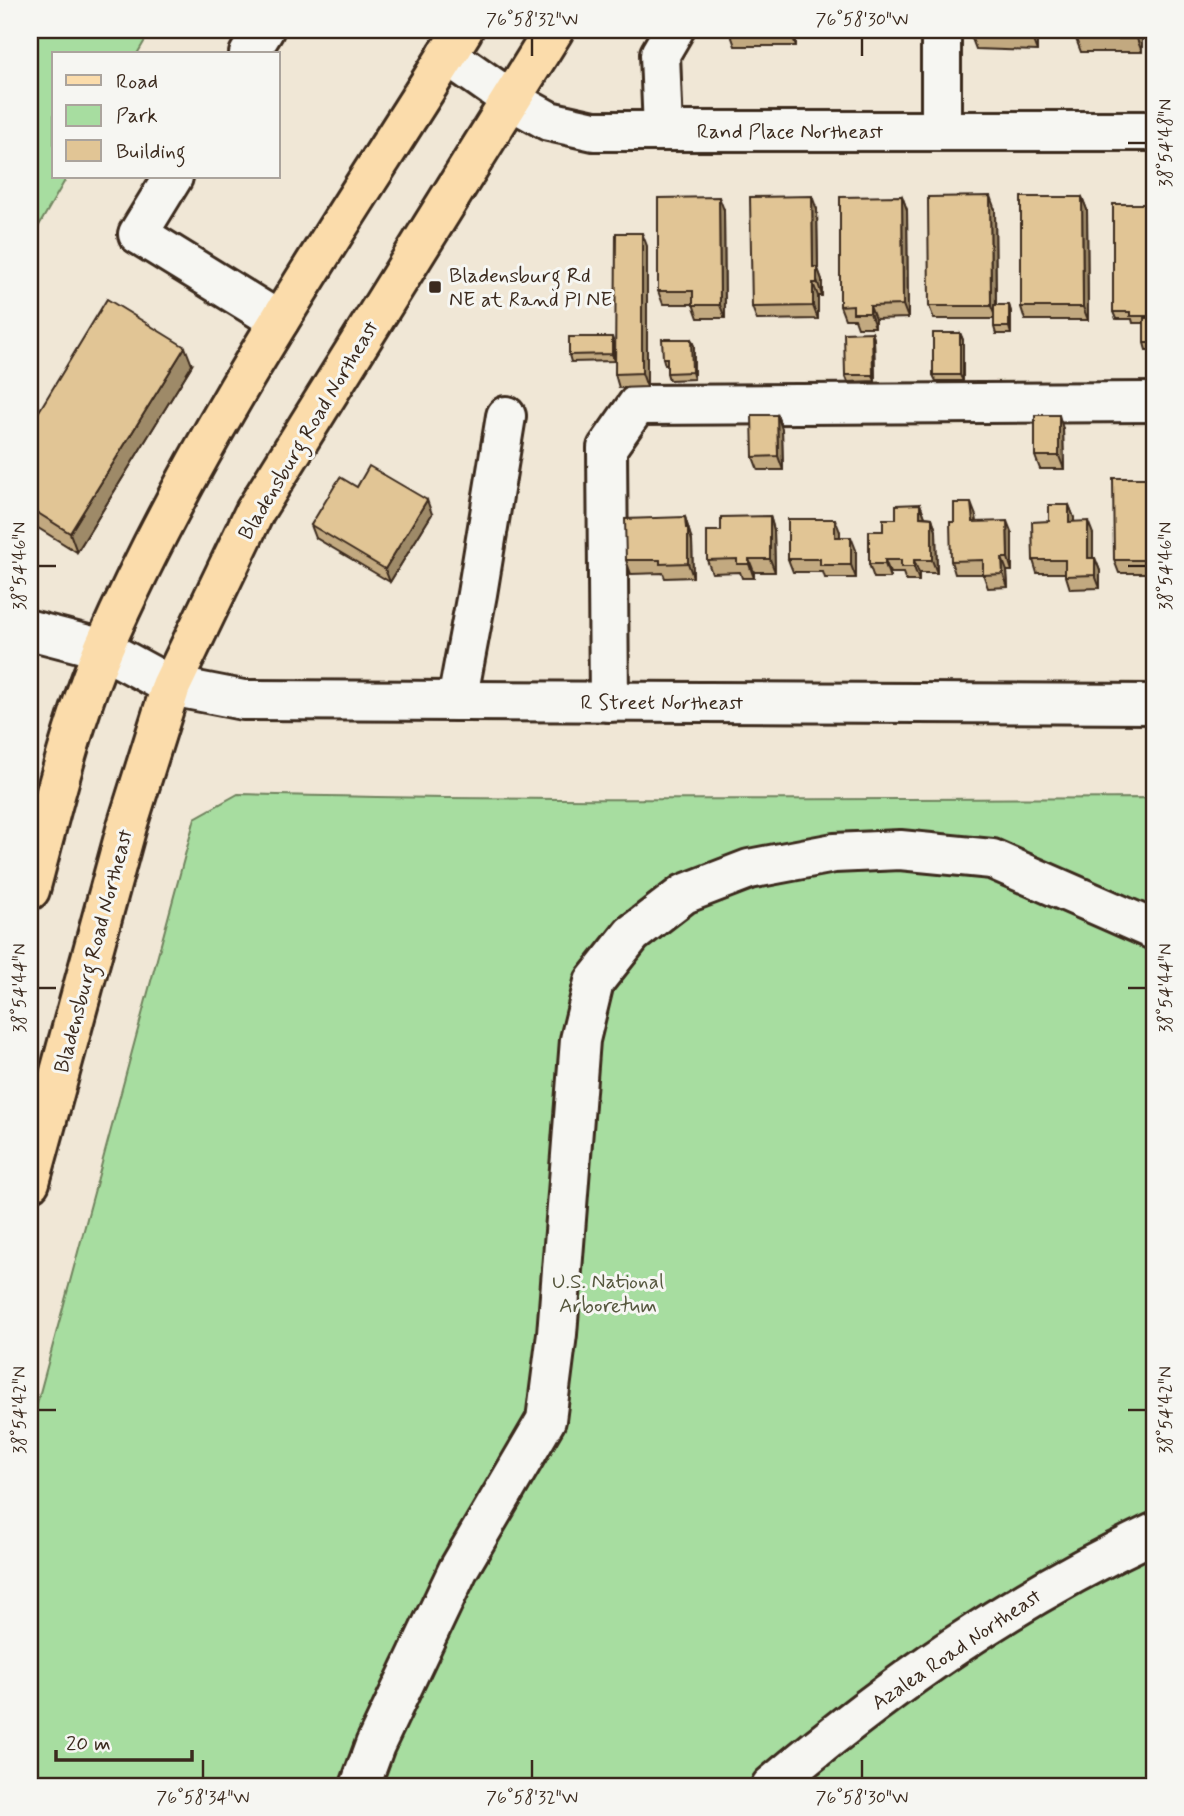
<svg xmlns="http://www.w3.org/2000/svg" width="1184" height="1816" font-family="Mynerve,sans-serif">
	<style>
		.green { fill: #a7dda0; stroke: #71845f; stroke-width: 2 }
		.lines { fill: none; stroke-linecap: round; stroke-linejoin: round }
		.minor-casing { stroke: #3b2a1e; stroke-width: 44 }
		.major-casing { stroke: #3b2a1e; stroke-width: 44 }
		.minor { stroke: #f6f6f2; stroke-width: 38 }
		.major { stroke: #fbdcab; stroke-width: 38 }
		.wall { fill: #c2a980; stroke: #3b2a1e; stroke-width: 2 }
		.shaded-wall { fill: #9e8a68; stroke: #3b2a1e; stroke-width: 2 }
		.building { fill: #e1c595; stroke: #3b2a1e; stroke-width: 2 }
		.ticks { fill: none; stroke: #3b2a1e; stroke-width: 2.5 }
		.poi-dot { fill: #3b2a1e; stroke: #f6f6f2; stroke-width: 2.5 }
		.labels { text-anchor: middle; stroke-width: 6; stroke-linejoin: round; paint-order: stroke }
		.street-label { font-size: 21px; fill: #3b2a1e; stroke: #f6f6f2 }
		.poi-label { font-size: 21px; fill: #3b2a1e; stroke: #f6f6f2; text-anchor: start }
		.park-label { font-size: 21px; fill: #56573e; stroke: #f6f6f2 }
		.neatline { fill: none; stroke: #3b2a1e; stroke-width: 2.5 }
		.ticks-label { font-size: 18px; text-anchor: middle; fill: #3b2a1e }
	</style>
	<rect width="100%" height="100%" fill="#f0e7d6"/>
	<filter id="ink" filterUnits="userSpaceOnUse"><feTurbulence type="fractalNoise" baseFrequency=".0143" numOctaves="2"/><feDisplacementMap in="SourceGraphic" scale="14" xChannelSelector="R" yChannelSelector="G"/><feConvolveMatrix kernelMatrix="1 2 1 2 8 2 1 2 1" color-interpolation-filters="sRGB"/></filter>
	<g filter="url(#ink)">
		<g class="green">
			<path d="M30,30H151L137,54H54V177H67L30,241Z"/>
			<path d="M238,794C543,802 849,799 1154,798V1786H30V1430L195,818Z"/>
		</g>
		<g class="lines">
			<g class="minor-casing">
				<g id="minor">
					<path d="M941,30V131"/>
					<path d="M249,54L264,30"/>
					<path d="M447,55L511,100L549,121L594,131H1154"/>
					<path d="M663,131L660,54L674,30"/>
					<path d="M173,177L138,234L279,321"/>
					<path d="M30,630L103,649L171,686L243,700L1154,704"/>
					<path d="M457,701L477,594L506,416"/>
					<path d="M609,702L607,448L637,405L1154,402"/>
					<path d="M360,1786L375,1745L458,1570L546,1420L557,1334L580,1040L594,982L632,934L684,894L749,869L834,853L900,850L992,859L1154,930"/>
					<path d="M771,1786C891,1685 1011,1600 1154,1533"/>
				</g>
			</g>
			<g class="major-casing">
				<g id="major">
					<path d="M30,890C51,811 72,722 104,647C200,428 337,232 463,30"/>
					<path d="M30,1182L127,826L171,686L255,511L554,30"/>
				</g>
			</g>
			<use href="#minor" class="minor"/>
			<use href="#major" class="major"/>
		</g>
		<g class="wall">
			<path d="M796,30V46H735L730,32Z"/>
			<path d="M971,30H1037V51L976,49L971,36Z"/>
			<path d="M1142,30V52H1081L1076,39Z"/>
			<path d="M902,196L907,210L908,318L875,319V327H858L855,319H845L840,306Z"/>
			<path d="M1082,197L1087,210L1088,320H1025L1021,307Z"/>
			<path d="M1154,204V350H1146L1144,343V323H1133L1132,319H1116L1113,312Z"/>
			<path d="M724,210L725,318H698L693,304H663L658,291Z"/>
			<path d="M817,210L818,269L822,280V296H818V319L757,320L752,307Z"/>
			<path d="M995,210L996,305H1009L1011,312V334H996L994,327V319H934L929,306Z"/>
			<path d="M647,246V387L619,388L615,374Z"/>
			<path d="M872,332L874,339L875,381L848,382L845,375Z"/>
			<path d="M960,333L963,340V381H936L933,375Z"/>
			<path d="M691,339L694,346V379L669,380L667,373V365H665L663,358Z"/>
			<path d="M614,343V361L571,362L569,355Z"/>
			<path d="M192,365L77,552L30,523V426Z"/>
			<path d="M777,415L782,429L783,470H758L753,457Z"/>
			<path d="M1063,429L1064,469H1040L1035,456Z"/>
			<path d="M1154,478V581H1150L1147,573H1119L1114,560Z"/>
			<path d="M357,487L432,514L390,582L316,538L311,525Z"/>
			<path d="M920,504L925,517L932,518L936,531L937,573H919V581H906L903,573H890V578H874L869,564L883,531L896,519Z"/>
			<path d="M1069,505L1074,518V521L1093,534V558H1095L1100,571V588L1070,589L1065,573H1037L1033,560L1049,521Z"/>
			<path d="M770,516L774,530L775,572H754V578H742L740,572L712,573L707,560L721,531Z"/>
			<path d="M976,516L977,522L1012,534V571H1007L1008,587L988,588L983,574H955L951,561L954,522Z"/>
			<path d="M685,517L692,541L693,577L665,578L663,573L631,574L626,560Z"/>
			<path d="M840,532V537L856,550V578H825L823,572H793L788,559Z"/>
		</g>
		<g class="shaded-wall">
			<path d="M791,30H796V46L791,32Z"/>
			<path d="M1032,30H1037V51L1032,38Z"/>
			<path d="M1137,30H1142V52L1137,39Z"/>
			<path d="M812,196L817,210L818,269L822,280V296L813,267Z"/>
			<path d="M902,196L907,210L908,318L903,305Z"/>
			<path d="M990,196L995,210L996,319L991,306Z"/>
			<path d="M719,197L724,210L725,318L720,305Z"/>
			<path d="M1082,197L1087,210L1088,320L1083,307Z"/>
			<path d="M642,233L647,246V387L642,373Z"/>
			<path d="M813,283L818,296V319L813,306Z"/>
			<path d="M1009,305L1011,312V334L1009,327Z"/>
			<path d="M870,306L875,319V327L870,313Z"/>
			<path d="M872,332L874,339L875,381L873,375Z"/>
			<path d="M960,333L963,340V381L960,375Z"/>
			<path d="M612,337L614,343V361L612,354Z"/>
			<path d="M691,339L694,346V379L692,372Z"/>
			<path d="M185,347L192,365L77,552L70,533Z"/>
			<path d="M777,415L782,429L783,470L778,456Z"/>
			<path d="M1059,415L1063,429L1064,469L1059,456Z"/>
			<path d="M427,500L432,514L390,582L385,569Z"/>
			<path d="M971,503L976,516L977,535L973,522Z"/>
			<path d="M920,504L925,517H920Z"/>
			<path d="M1069,505L1074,518V535L1069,522Z"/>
			<path d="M770,516L774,530L775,572L770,559Z"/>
			<path d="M685,517L692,541L693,577L688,563Z"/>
			<path d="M932,518L936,531L937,573L932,560Z"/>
			<path d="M835,519L840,532V550L835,537Z"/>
			<path d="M1007,521L1012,534V571L1008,558Z"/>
			<path d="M1088,521L1093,534V571L1088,558Z"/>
			<path d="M851,537L856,550V578L851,565Z"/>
			<path d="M1002,558L1007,571L1008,587L1003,574Z"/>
			<path d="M1095,558L1100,571V588L1095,575Z"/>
			<path d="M749,559L754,572V578L749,564Z"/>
			<path d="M885,560L890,573V578L885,564Z"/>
			<path d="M914,560L919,573V581L914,567Z"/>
		</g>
		<g class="building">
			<rect x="730" y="30" width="61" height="2"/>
			<path d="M971,30H1032V38L971,36Z"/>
			<rect x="1076" y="30" width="61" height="9"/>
			<path d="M812,196L813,267H817V283H813V306L752,307L750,197Z"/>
			<path d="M902,196L903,305L870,306V313H853V305L840,306V197Z"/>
			<path d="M990,196L991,306H929L928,197Z"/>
			<path d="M719,197L720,305H693V291H658V198Z"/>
			<path d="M1021,197H1082L1083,307H1021Z"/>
			<path d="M1113,204H1154V316H1130V312H1113Z"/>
			<path d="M616,233H642V373L615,374Z"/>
			<path d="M107,299L185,347L70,533L30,508V426Z"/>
			<rect x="994" y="305" width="15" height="22"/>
			<rect x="1144" y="318" width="10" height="25"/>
			<path d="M872,332L873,375H845L844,333Z"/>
			<rect x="933" y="333" width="27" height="42"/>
			<path d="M569,337H612V354L569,355Z"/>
			<path d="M662,339H691L692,372L667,373V358H663Z"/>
			<path d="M752,415H777L778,456L753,457Z"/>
			<rect x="1035" y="415" width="24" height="41"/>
			<path d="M369,466L427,500L385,569L311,525L340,477L357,487Z"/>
			<path d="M1113,478H1154V568H1145V560H1114Z"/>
			<path d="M954,503H971L973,522L1007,521L1008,558H1002L1003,574L983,575V560L951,561L950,522H954Z"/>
			<path d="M920,504V517L932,518V560H914V567H901V560H885V564H869V531H883V519H896V505Z"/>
			<path d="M1049,505H1069V522L1088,521V558H1095V575L1065,576V560H1033L1032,522L1049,521Z"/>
			<path d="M770,516V559H749V564H737V559L707,560V531H721V517Z"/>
			<path d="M685,517L686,528H688V563L660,564V560H626L625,519Z"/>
			<path d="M788,519H835V537H851V565H820V559H788Z"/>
		</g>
	</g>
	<path class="ticks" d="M532,38V56M862,38V56M1128,143H1146M38,566H56M1128,566H1146M38,988H56M1128,988H1146M38,1410H56M1128,1410H1146M203,1760V1778M532,1760V1778M862,1760V1778"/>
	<rect class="poi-dot" x="428" y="280" width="14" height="14" rx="3.5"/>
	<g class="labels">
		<g class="street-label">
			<text x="790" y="138">Rand Place Northeast</text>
			<text transform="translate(308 430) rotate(-59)" y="7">Bladensburg Road Northeast</text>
			<text x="662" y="709">R Street Northeast</text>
			<text transform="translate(93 951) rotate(-75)" y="7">Bladensburg Road Northeast</text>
			<text transform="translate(956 1649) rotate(-34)" y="7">Azalea Road Northeast</text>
		</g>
		<g class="poi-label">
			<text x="449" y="282">Bladensburg Rd<tspan x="449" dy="24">NE at Rand Pl NE</tspan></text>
		</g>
		<g class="park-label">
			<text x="608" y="1288">U.S. National<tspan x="608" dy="24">Arboretum</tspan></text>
		</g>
	</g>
	<rect width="1184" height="1816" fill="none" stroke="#f6f6f2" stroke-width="77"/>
	<rect x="52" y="52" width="228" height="126" fill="#f6f6f2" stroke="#aba49d" stroke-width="2"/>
	<rect x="66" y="75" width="35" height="10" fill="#fbdcab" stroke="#aba49d" stroke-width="2"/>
	<text x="116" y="88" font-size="21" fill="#3b2a1e">Road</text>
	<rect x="66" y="105" width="35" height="21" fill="#a7dda0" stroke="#aba49d" stroke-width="2"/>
	<text x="116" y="122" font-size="21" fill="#3b2a1e">Park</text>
	<rect x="66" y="140" width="35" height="21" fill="#e1c595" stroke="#aba49d" stroke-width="2"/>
	<text x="116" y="158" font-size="21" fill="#3b2a1e">Building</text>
	<path d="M56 1750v10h136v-10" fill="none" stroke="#3b2a1e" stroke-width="3.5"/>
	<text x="66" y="1750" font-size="21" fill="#3b2a1e" stroke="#f6f6f2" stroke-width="5" paint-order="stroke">20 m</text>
	<rect x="38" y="38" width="1108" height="1740" class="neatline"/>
	<g class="ticks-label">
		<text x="532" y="25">76°58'32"W</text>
		<text x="862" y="25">76°58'30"W</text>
		<text transform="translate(1165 143) rotate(-90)" y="6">38°54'48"N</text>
		<text transform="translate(19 566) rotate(-90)" y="6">38°54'46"N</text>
		<text transform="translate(1165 566) rotate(-90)" y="6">38°54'46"N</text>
		<text transform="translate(19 988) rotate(-90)" y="6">38°54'44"N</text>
		<text transform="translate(1165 988) rotate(-90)" y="6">38°54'44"N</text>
		<text transform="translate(19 1410) rotate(-90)" y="6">38°54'42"N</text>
		<text transform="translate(1165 1410) rotate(-90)" y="6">38°54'42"N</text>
		<text x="203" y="1803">76°58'34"W</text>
		<text x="532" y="1803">76°58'32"W</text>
		<text x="862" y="1803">76°58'30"W</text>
	</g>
</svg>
